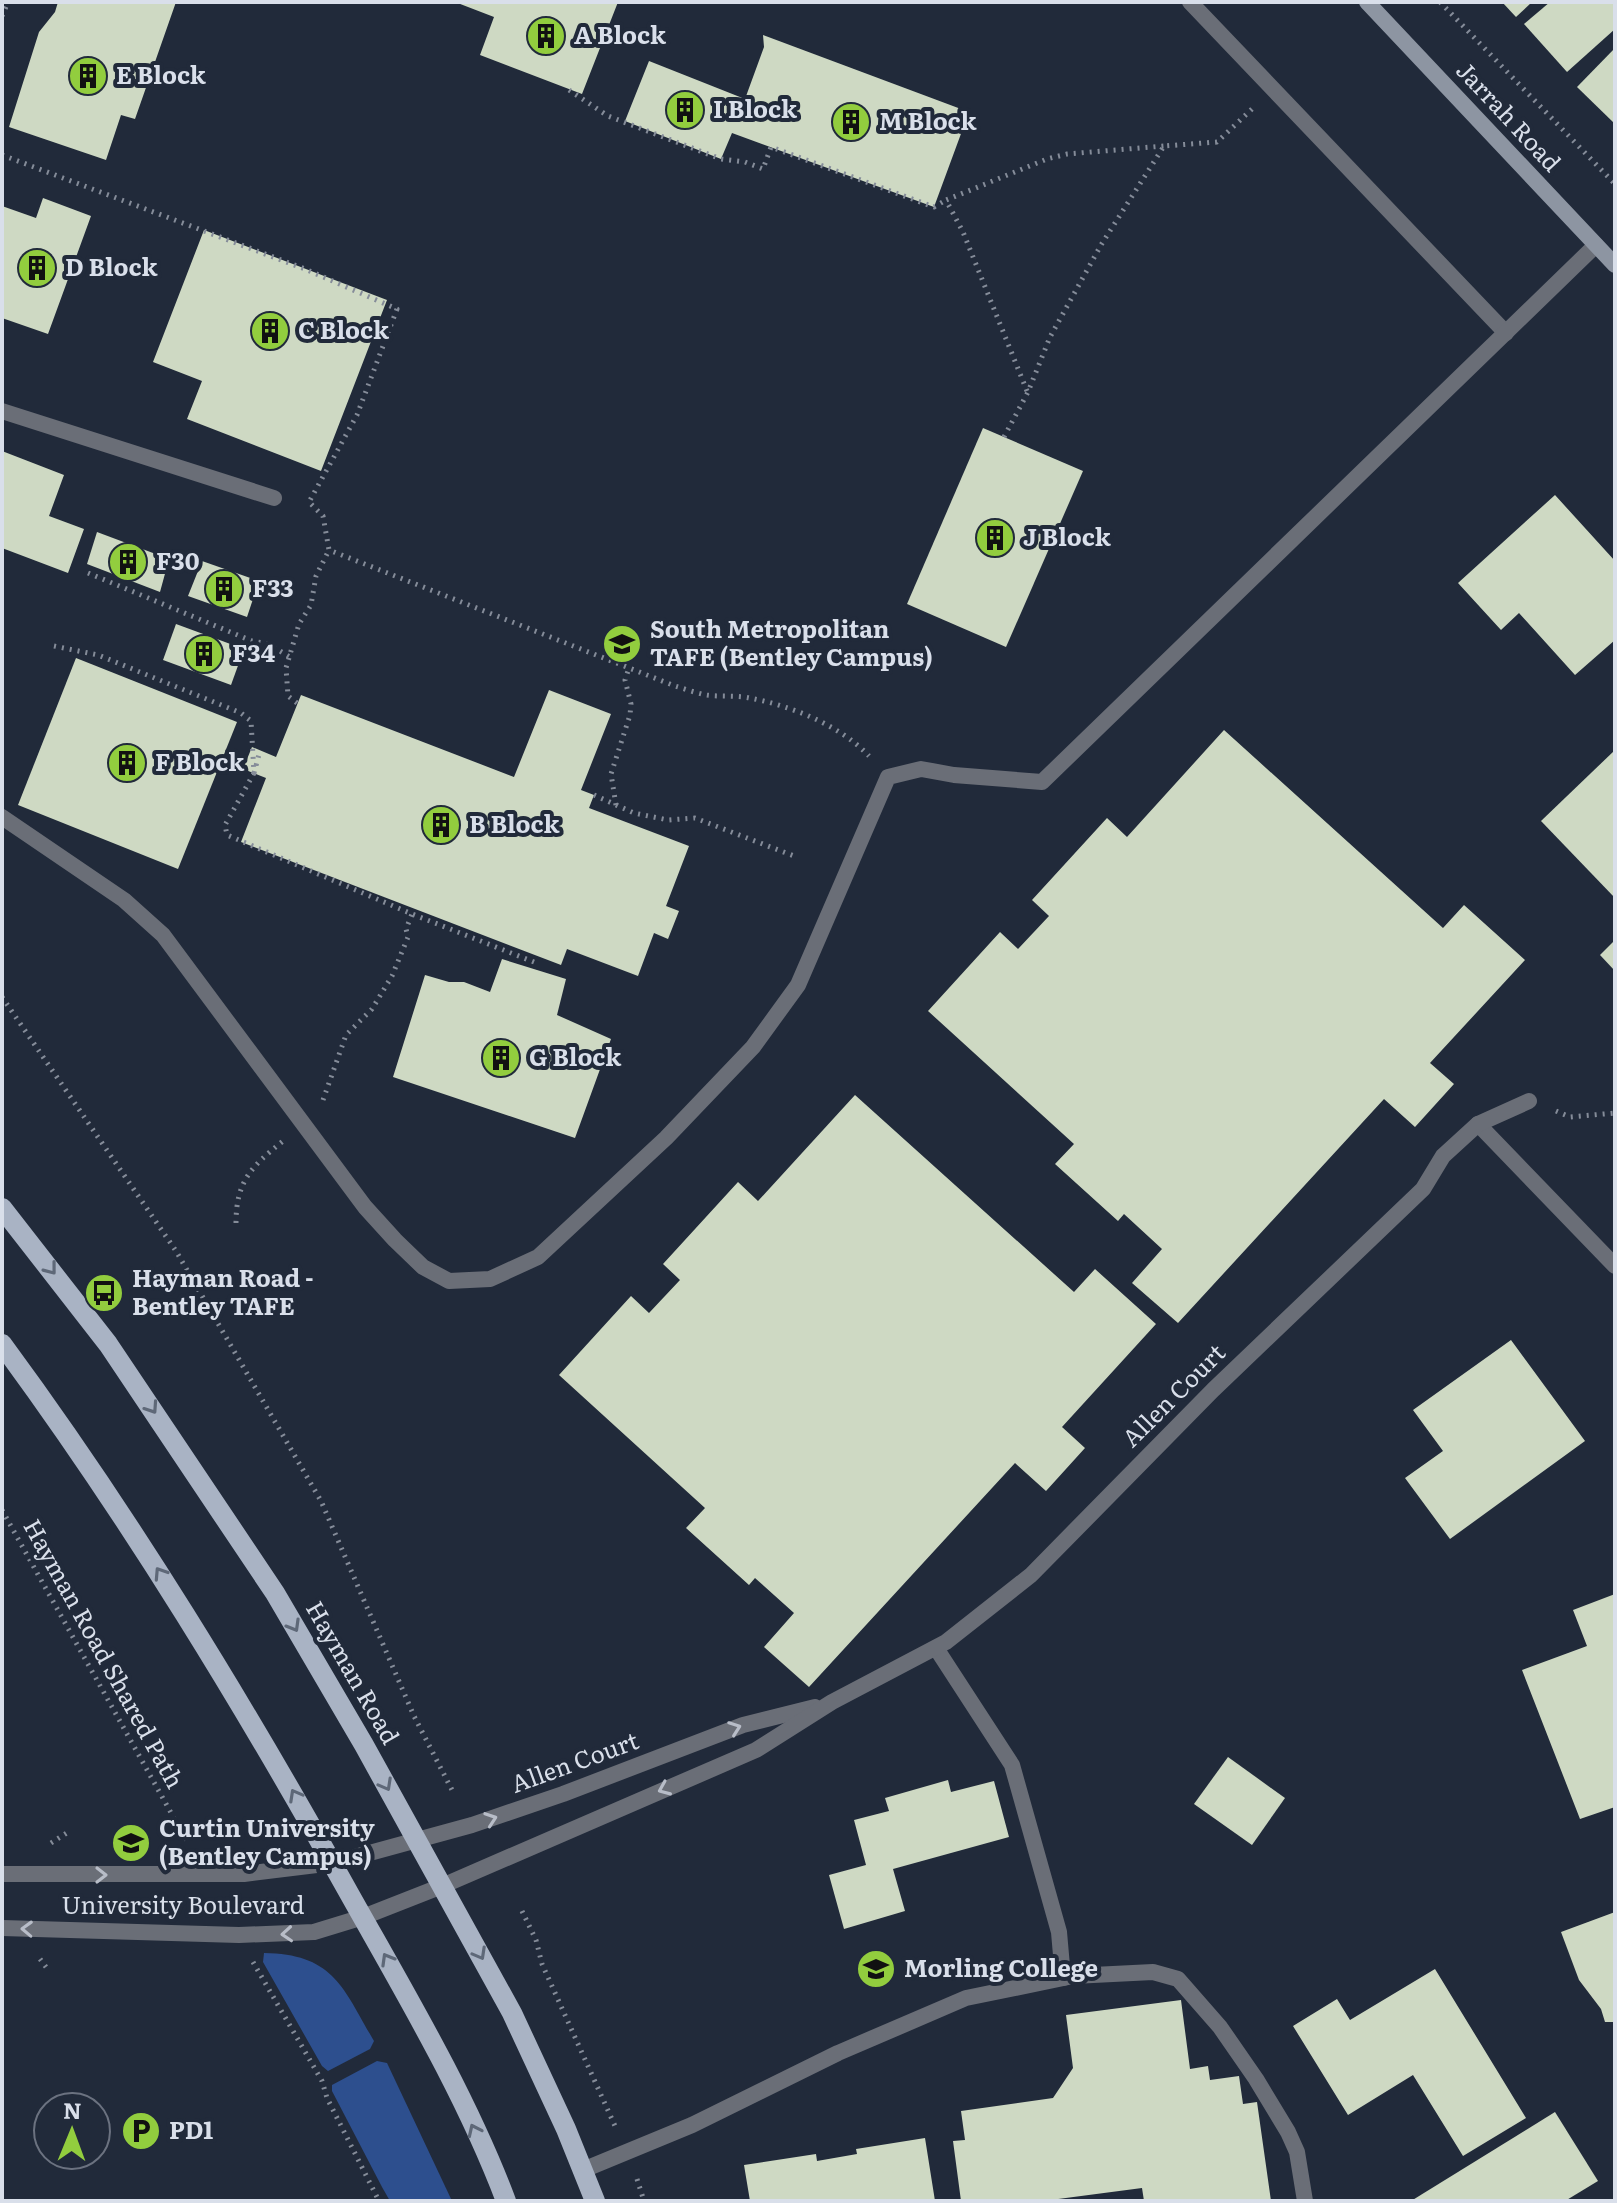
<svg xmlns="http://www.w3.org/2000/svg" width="1617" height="2203" font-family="Literata,serif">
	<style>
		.green { fill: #2d4f8e }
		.building { fill: #ced9c3 }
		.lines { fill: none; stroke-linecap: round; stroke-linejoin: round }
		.path { stroke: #858c99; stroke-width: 5; stroke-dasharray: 2 6; stroke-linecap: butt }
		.lane { stroke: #6a6e77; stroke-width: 16 }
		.street { stroke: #6a6e77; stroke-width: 16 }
		.secondary { stroke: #8d95a2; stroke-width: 16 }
		.primary { stroke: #a9b3c4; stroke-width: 20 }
		.oneway { stroke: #5e6878 }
		.oneway2 { stroke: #b8bdc8 }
		.labels { text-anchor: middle; stroke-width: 8; stroke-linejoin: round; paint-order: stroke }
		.poi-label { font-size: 24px; font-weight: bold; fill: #d9dfea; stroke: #212a3a; text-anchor: start }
		.street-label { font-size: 24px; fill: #d9dfea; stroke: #212a3a }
	</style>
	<rect width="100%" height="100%" fill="#212a3a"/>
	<g class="green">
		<path d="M264,1953C334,1954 343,1988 374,2041L370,2049L328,2071L322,2066L263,1962Z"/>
		<path d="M377,2061L387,2063L452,2201H390L382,2187L332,2091V2085Z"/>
	</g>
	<g class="building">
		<path d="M58,2H176L135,119L121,115L106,160L9,127L39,32L55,12Z"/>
		<path d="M455,2H618L582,94L480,55L494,17Z"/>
		<path d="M1502,2H1532L1516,17Z"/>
		<path d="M1550,2H1615V29L1567,72L1524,24Z"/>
		<path d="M763,35L969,112L934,207L732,133L721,159L625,121L649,61L745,99L764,47Z"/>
		<path d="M1615,48V124L1577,87Z"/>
		<path d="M43,198L91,216L48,334L2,318V206L36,218Z"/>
		<path d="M204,230L387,300L321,471L187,419L202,381L153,362Z"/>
		<path d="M983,428L1083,471L1006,647L907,604Z"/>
		<path d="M2,451L64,475L49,516L84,529L68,573L2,548Z"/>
		<path d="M1555,495L1615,561V640L1575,675L1519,613L1501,630L1458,583Z"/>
		<path d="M97,532L169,559L160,592L87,564Z"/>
		<path d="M202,561L259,581L247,617L188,596Z"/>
		<path d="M176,624L244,649L231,685L163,660Z"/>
		<path d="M76,658L237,722L178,869L18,805Z"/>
		<path d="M549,690L611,714L581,790L594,795L589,808L689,846L666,906L679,911L668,939L654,933L638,976L567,949L561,965L241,842L266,778L243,769L252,747L276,757L301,695L514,777Z"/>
		<path d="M1224,730L1443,928L1464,905L1525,960L1430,1063L1454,1084L1415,1127L1384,1099L1178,1323L1132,1283L1162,1249L1124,1214L1118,1221L1055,1164L1074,1144L928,1011L1000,932L1018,949L1049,916L1032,900L1107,818L1127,837Z"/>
		<path d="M1615,750V898L1541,821Z"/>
		<path d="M1615,940V971L1600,955Z"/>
		<path d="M502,959L566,979L557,1015L611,1039L575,1138L393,1077L425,975L449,982H464L490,992Z"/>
		<path d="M855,1095L1074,1292L1095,1269L1156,1324L1062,1427L1085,1448L1046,1491L1015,1463L809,1687L764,1647L794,1613L755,1578L749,1585L686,1528L705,1508L559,1375L631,1296L649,1313L680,1280L663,1264L738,1182L758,1201Z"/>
		<path d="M1511,1340L1585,1441L1450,1539L1405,1478L1443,1451L1413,1410Z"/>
		<path d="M1615,1594V1807L1580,1819L1522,1670L1587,1646L1573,1610Z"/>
		<path d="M1228,1757L1285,1798L1252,1845L1194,1804Z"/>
		<path d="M948,1780L951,1792L994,1781L1009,1837L893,1869L905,1911L844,1929L829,1875L866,1865L854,1820L889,1811L885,1798Z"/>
		<path d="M1615,1912V2022H1605L1601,2009L1579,1980L1561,1932Z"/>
		<path d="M1435,1969L1526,2118L1463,2156L1413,2075L1348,2115L1293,2026L1337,1999L1350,2020Z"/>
		<path d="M1181,2000L1190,2069L1208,2066L1210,2080L1239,2076L1243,2104L1257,2102L1271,2201H1144L1142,2188L1043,2201H961L953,2141L965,2140L961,2111L1053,2098L1073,2068L1066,2015Z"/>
		<path d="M1555,2112L1598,2181L1565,2201H1411Z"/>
		<path d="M925,2138L935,2201H750L744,2165L816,2154L817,2161L857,2154L856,2149Z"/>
	</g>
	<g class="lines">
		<g class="path">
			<path d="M1440,2L1615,184"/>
			<path d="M2,16L8,2"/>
			<path d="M569,90L608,116L721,159L745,162L763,169L771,147L934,207L946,200"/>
			<path d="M2,155L305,269L397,309L357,415L309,502L323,516L329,550L675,686C685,689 696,693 706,695C720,697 736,695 750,698C791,706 840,725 869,756"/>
			<path d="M1027,391L963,232L946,200L1047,159L1067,154L1164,146"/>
			<path d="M1004,437L1028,392L1050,337L1101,245L1164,146L1217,142L1253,108"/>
			<path d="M88,573L252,641L268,644L290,657"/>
			<path d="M54,646L98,655L241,713L251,721L254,773L260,751"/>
			<path d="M297,703L288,696L286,668L299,624L311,605L316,576L329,550"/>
			<path d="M254,773L225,825L227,835L412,914L534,962"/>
			<path d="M594,795L634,813L668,820L695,818L794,856"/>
			<path d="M616,805L611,774L630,715L631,704L625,680L629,668"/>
			<path d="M2,997L176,1251L321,1501L414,1716L453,1792"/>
			<path d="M323,1100L346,1035L372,1009L392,976L408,937L406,929L412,914"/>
			<path d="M1556,1111L1570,1117L1615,1113"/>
			<path d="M236,1223C236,1181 252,1166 283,1141"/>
			<path d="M2,1510L189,1845"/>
			<path d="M51,1843L70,1831"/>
			<path d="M522,1911L536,1940L542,1964L615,2126"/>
			<path d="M40,1959L49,1971"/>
			<path d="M253,1962L322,2081L327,2098L379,2201"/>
			<path d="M637,2179L644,2201"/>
		</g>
		<g class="lane">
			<path d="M1190,2L1506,333"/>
			<path d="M2,411L274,498"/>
			<path d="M2,817L124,900L163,935L365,1207L395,1240L423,1267L449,1281L490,1279L538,1257L666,1138L753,1047L798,985L888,777L921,769L954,775L1042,782L1596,245"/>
			<path d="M936,1648L1012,1765L1059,1932L1063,1978"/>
			<path d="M583,2170L692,2125L838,2053L966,1998L1073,1976L1153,1972L1178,1979L1220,2027L1256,2079L1288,2132L1297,2152L1305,2201"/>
		</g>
		<g class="street">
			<path d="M1478,1124L1615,1266"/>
			<path d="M2,1874H244L333,1863L472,1825L563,1794L743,1725L815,1707"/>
			<path d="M2,1928L239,1935L314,1932L363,1917L442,1886L756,1750L832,1702L946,1642L1031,1575L1213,1390L1423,1189L1443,1156L1478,1124L1529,1101"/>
		</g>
		<path class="secondary" d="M1367,2L1615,265"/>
		<g class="primary">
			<path d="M2,1208L108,1344L275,1593L364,1745L512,2013L566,2129L595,2201"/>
			<path d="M2,1344C131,1519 244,1705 350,1895C405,1993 466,2095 506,2201"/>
		</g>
	</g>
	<defs><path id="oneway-chevron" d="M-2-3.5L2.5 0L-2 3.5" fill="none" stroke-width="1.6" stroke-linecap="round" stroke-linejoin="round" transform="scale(2)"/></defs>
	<g class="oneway">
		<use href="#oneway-chevron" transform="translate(51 1269) rotate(52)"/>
		<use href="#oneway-chevron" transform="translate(152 1408) rotate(56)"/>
		<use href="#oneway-chevron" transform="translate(160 1573) rotate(-123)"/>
		<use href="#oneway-chevron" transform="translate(294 1626) rotate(60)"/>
		<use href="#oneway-chevron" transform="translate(386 1785) rotate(61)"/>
		<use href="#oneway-chevron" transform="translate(295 1795) rotate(-119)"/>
		<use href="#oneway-chevron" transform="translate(480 1954) rotate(61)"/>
		<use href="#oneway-chevron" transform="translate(387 1959) rotate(-120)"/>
		<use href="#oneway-chevron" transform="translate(474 2130) rotate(-115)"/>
	</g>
	<g class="oneway2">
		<use href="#oneway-chevron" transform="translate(735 1728) rotate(-20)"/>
		<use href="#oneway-chevron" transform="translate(664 1789) rotate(157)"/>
		<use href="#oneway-chevron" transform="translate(491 1819) rotate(-19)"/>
		<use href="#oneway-chevron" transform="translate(101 1875)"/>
		<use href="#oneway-chevron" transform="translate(27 1929) rotate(-178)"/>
		<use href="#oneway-chevron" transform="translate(287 1934) rotate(176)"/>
	</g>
	<defs>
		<g id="building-disc" transform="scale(2)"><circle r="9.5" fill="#92cd3e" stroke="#212a3a"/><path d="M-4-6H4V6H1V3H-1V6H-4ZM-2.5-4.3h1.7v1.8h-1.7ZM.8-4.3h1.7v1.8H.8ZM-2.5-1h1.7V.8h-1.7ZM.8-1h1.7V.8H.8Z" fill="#111"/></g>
		<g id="university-disc" transform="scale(2)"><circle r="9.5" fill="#92cd3e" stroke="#212a3a"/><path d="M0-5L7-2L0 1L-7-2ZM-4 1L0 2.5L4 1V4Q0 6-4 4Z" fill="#111"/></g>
		<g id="bus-disc" transform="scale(2)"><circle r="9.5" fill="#92cd3e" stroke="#212a3a"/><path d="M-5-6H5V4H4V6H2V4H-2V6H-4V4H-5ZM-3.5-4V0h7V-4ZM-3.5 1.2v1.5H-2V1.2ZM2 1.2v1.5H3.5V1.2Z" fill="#111"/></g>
		<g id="parking-disc" transform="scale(2)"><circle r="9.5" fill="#92cd3e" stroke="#212a3a"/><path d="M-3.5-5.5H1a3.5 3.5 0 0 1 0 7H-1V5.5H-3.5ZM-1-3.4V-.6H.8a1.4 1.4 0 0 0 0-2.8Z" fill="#111"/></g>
	</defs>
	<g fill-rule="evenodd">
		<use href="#building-disc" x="546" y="36"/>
		<use href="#building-disc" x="88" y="76"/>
		<use href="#building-disc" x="685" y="110"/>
		<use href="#building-disc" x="851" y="122"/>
		<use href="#building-disc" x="37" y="268"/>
		<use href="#building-disc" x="270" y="331"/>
		<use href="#building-disc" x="995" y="538"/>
		<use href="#building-disc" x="128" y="562"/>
		<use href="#building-disc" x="224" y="589"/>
		<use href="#university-disc" x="622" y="644"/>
		<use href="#building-disc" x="204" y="654"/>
		<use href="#building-disc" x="127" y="763"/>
		<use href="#building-disc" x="441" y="825"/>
		<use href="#building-disc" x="501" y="1058"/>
		<use href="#bus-disc" x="104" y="1293"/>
		<use href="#university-disc" x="131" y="1843"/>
		<use href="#university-disc" x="876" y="1969"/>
		<use href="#parking-disc" x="141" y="2131"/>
	</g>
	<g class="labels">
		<g class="poi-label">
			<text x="574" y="44">A Block</text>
			<text x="116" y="84">E Block</text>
			<text x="713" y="118">I Block</text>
			<text x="879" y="130">M Block</text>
			<text x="65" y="276">D Block</text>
			<text x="298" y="339">C Block</text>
			<text x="1023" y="546">J Block</text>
			<text x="156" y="570">F30</text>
			<text x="252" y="597">F33</text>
			<text x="650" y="638">South Metropolitan<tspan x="650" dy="28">TAFE (Bentley Campus)</tspan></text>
			<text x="232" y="662">F34</text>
			<text x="155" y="771">F Block</text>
			<text x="469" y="833">B Block</text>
			<text x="529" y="1066">G Block</text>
			<text x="132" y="1287">Hayman Road -<tspan x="132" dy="28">Bentley TAFE</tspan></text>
			<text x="159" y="1837">Curtin University<tspan x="159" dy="28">(Bentley Campus)</tspan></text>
			<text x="904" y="1977">Morling College</text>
			<text x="169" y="2139">PD1</text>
		</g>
		<g class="street-label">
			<text transform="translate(1508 117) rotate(47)" y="8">Jarrah Road</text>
			<text transform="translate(1174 1396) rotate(-45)" y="8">Allen Court</text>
			<text transform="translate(103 1654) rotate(61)" y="8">Hayman Road Shared Path</text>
			<text transform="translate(352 1673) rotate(60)" y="8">Hayman Road</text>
			<text transform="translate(575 1763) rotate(-20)" y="8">Allen Court</text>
			<text x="183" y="1914">University Boulevard</text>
		</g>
	</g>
	<rect width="1617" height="2203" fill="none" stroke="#d9dfea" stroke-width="8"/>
	<g transform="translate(72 2131) rotate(1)"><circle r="38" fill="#212a3a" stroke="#6b7280" stroke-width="2"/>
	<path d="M0-6L14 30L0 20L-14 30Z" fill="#92cd3e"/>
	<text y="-12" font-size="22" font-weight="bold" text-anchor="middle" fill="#d9dfea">N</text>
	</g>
</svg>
